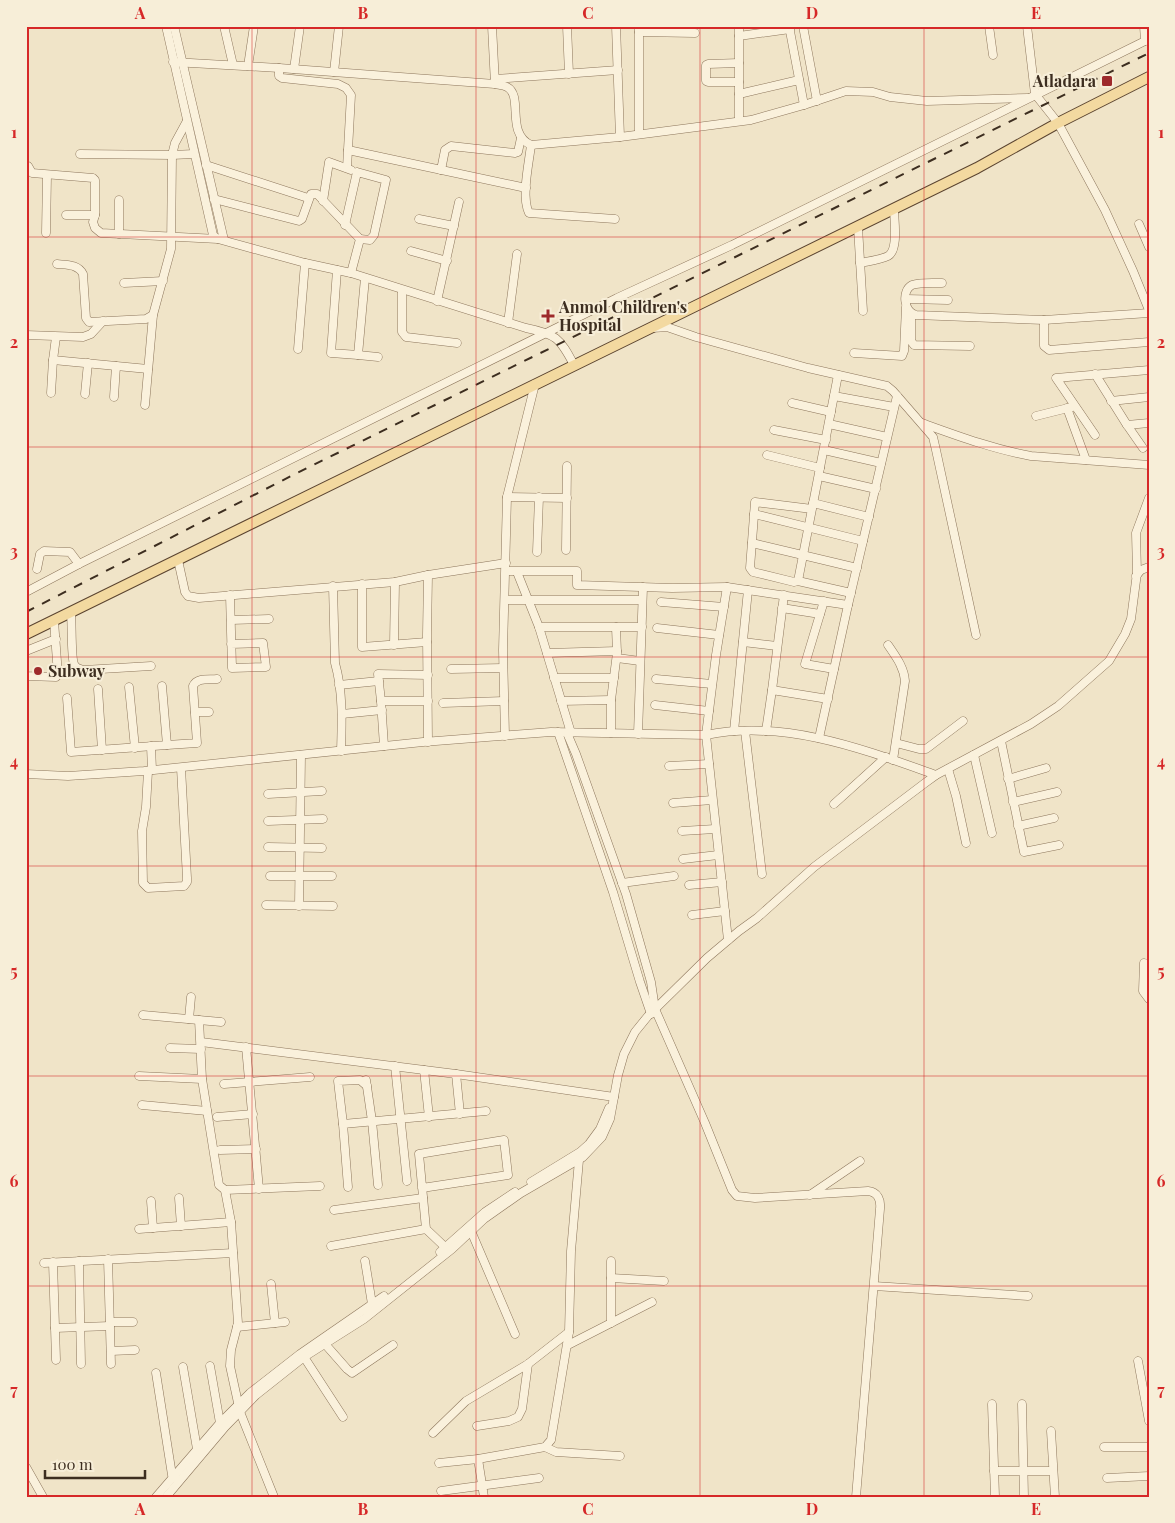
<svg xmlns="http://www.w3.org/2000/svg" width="1175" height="1523" font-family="'Playfair Display',serif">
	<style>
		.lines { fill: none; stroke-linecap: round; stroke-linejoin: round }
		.minor-casing { stroke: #8d765c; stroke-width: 9 }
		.major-casing { stroke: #5b4430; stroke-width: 12 }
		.minor { stroke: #faf1dc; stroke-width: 8 }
		.major { stroke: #f3d9a0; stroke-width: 10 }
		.rail { stroke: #3d2e20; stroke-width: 2; stroke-dasharray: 9 9; stroke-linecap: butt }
		.grid { fill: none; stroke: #d62828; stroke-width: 1; stroke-opacity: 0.55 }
		.poi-dot { fill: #9e2a2b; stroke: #f7eed8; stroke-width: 2 }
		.labels { text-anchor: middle; stroke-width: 4; stroke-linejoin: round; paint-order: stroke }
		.poi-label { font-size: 16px; font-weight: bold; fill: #3d2e20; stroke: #f7eed8; text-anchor: start }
		.neatline { fill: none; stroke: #d62828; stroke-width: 2 }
		.grid-label { font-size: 16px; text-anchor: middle; font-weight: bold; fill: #d62828 }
	</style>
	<rect width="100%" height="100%" fill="#f0e4c8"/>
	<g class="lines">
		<g class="minor-casing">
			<g id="minor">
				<path d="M166,26L213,235L218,239L305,263L351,273L526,328C556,334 560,338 574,365"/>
				<path d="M174,26L224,240"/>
				<path d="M224,26L233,65"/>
				<path d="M492,26L495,84"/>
				<path d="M567,26L569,74"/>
				<path d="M616,26L620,137"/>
				<path d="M639,26V134"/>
				<path d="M739,26V121"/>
				<path d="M789,26L804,105"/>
				<path d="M803,26L817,101"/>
				<path d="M989,26L993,55"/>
				<path d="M1027,26L1035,94L1058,123L1105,210L1133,271L1149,310"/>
				<path d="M1144,26L1145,41"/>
				<path d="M639,32L695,33"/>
				<path d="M739,36L790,29"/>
				<path d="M173,62L279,68L495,84C498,85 503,85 507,87C524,96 505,133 531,145L620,137L751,120L804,105L846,91L873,92L890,97L927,101L1028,98"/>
				<path d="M739,63L708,64L706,65V81L708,82H739"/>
				<path d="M248,66L254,26"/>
				<path d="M279,68V76L282,78L338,84L346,88L351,95L347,168"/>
				<path d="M294,69L300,26"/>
				<path d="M334,72L339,26"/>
				<path d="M495,79L618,70"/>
				<path d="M739,94L799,80"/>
				<path d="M531,145C529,163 521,197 529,213L615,219"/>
				<path d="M348,150L526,188"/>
				<path d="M80,154L172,155L194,154"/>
				<path d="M206,165L308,198"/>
				<path d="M26,166H28L32,173L93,178L95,180V215L93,222L95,228L101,233L218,239"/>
				<path d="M441,170L445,150L451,146L515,153L518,152L521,138"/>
				<path d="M214,199L299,221L302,219L311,194H317L360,239L351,273"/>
				<path d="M119,200V234"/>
				<path d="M323,201L329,162L351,170"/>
				<path d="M66,215H95"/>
				<path d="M419,219L454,226"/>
				<path d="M1139,224L1149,247"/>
				<path d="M345,225L357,172L386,180L374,235L370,240L360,239"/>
				<path d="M858,227L863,311"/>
				<path d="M46,233L47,175"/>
				<path d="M411,251L447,261"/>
				<path d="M860,263C869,261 880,260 888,256C899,250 894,220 894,209"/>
				<path d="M57,264C67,265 78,264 83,274L86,318L89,322L146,319L153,315"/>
				<path d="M337,270L331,353L358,355L365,278"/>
				<path d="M124,283L163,281"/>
				<path d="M942,283C933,283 921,282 912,285C901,291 904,312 916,315L1044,320L1149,313"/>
				<path d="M402,290V332L406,337L457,343"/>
				<path d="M906,299L948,300"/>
				<path d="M437,301L459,202"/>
				<path d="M911,314V341L914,345L970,346"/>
				<path d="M1044,320V346L1049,350L1149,342"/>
				<path d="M508,323L517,254"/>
				<path d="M653,328L667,327L696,337L808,368L887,386L893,391L933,437L936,450L976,635"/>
				<path d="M26,335L83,337L91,334L103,321"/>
				<path d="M56,337L53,360L148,369"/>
				<path d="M298,349L305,263"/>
				<path d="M854,353L902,356L904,351L906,307"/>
				<path d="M358,355L378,357"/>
				<path d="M1095,374L1127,425L1143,448"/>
				<path d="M51,393L53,360"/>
				<path d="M85,394L88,363"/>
				<path d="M834,396L894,407"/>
				<path d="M114,397L116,366"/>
				<path d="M1111,401L1149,397"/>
				<path d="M792,403L831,412"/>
				<path d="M145,405L153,315L171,249L172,155L175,143L187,121"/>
				<path d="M1067,408L1086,460"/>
				<path d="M1036,416L1072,407"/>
				<path d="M922,423C958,436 993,449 1031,456L1149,465"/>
				<path d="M829,424L887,437"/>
				<path d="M1127,425L1149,423"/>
				<path d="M774,430L826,440"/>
				<path d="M1095,435L1056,378L1149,370"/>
				<path d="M824,450L881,463"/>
				<path d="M767,455L820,468"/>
				<path d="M819,476L876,489"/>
				<path d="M507,497L567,498"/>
				<path d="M813,503L869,517"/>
				<path d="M812,509L755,502L750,568L753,572L794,582L798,581L838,375"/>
				<path d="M754,514L863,541"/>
				<path d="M752,543L857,568"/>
				<path d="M566,550L567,466"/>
				<path d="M537,552L539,497"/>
				<path d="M178,560L185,592L188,596L199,598L395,582L428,575L427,635L428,742"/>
				<path d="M37,569L40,554L44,551L70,552L79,564"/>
				<path d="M506,571H577V585L672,588L727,587L716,655L706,735L728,940"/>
				<path d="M517,572L539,627L571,733"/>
				<path d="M428,575L506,563"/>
				<path d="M1136,576L1141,570L1149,567"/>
				<path d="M798,581L851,593"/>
				<path d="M362,584V647L427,642"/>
				<path d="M333,586L335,663C343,691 342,721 341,751"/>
				<path d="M727,587L848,605L819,738"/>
				<path d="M26,592L79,564L617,298L732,245L1149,39"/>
				<path d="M230,595L232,668L266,667L263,643L231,644"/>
				<path d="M505,600H642"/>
				<path d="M824,601L805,664L834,669"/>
				<path d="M661,602L724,607"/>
				<path d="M848,605L897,396"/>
				<path d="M782,608L820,614"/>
				<path d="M71,612C72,623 71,657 74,664C76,669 80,669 84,670L151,666"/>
				<path d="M231,620L269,619"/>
				<path d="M539,627H642"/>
				<path d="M657,628L719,635"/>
				<path d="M743,642L777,646"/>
				<path d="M394,645L395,582"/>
				<path d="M888,645C896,657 904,667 905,681L893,760"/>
				<path d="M26,651L56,639"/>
				<path d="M547,653L617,651"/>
				<path d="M617,658L640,661"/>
				<path d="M451,669L503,668"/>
				<path d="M26,675L27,676L56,677L58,675L54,621"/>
				<path d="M554,678H614"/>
				<path d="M656,679L712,684"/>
				<path d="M339,685L379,681"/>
				<path d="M129,687L135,748"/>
				<path d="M98,689L102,750"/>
				<path d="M772,690L784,595"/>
				<path d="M67,698L71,752L167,745L162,686"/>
				<path d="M381,701L378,674L428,675"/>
				<path d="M561,701L611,700"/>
				<path d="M443,703L504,701"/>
				<path d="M655,705L709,711"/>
				<path d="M195,712H209"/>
				<path d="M342,714L382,710"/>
				<path d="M734,731L748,590"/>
				<path d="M745,731L762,874"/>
				<path d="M766,731L772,690L828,699"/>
				<path d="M558,732L613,892L640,982L651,1014"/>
				<path d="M567,733L576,754L626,894L651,982L655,1009L705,1123L732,1190L737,1196L755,1198L868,1191C878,1192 881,1200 880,1209L856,1497"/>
				<path d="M611,733V700L617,653L616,627"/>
				<path d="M638,734L643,587"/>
				<path d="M505,736L503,650L507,497L535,384"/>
				<path d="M1001,741L1024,852L1059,845"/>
				<path d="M896,743L919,749H926L963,721"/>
				<path d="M167,745L197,743L193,686C197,677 209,680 217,679"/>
				<path d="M151,746L152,770"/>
				<path d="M384,746L381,701H428"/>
				<path d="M974,755L992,833"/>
				<path d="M669,766L709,764"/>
				<path d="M948,769L956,796L966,843"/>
				<path d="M148,771L146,807L142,831L143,883L148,888L184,886L187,882V878L181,768"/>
				<path d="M26,774L68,776L144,771L423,742L551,732L706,735C785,719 863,749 936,775"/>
				<path d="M1008,779L1046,768"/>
				<path d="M268,794L322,791"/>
				<path d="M1013,802L1057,792"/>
				<path d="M673,803L712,800"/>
				<path d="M834,804L886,757"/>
				<path d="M268,821L323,819"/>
				<path d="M1018,826L1054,818"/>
				<path d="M682,831L715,829"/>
				<path d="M268,847L322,848"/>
				<path d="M683,859L718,855"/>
				<path d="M270,876H332"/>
				<path d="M622,883L674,876"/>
				<path d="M689,885L722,882"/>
				<path d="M266,905L333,906"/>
				<path d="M299,906L301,755"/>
				<path d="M692,915L725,911"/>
				<path d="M1144,963L1143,991L1149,999"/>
				<path d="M143,1015L221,1022"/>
				<path d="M189,1019L191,997"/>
				<path d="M199,1020L202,1079L219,1185L225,1190L320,1186"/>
				<path d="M201,1042L456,1074L614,1097"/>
				<path d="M246,1047L259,1189"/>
				<path d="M170,1048L201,1049"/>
				<path d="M395,1066L407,1181"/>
				<path d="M424,1070L429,1117"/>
				<path d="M456,1074L460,1114"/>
				<path d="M139,1076L202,1079"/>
				<path d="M366,1080L372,1121L378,1185"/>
				<path d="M224,1084L310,1077"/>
				<path d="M142,1105L207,1111"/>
				<path d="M217,1117L253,1114"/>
				<path d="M343,1124L338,1081L360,1080L367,1086"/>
				<path d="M220,1150L256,1149"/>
				<path d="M531,1182L580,1152L589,1144L600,1129L609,1108"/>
				<path d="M348,1187L343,1124L486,1111"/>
				<path d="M422,1188L508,1175L504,1140L419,1154L426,1229L445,1247"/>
				<path d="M225,1190L231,1222L238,1323L231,1350L230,1366L240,1412L274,1497"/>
				<path d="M810,1195L860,1161"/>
				<path d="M179,1198L181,1226"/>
				<path d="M151,1201L153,1228"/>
				<path d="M334,1210L423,1198"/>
				<path d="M139,1229L231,1222"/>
				<path d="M471,1231L515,1334"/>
				<path d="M331,1246L426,1229"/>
				<path d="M440,1252L485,1212L515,1192"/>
				<path d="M108,1259L111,1364"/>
				<path d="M79,1261L81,1364"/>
				<path d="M365,1261L372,1304"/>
				<path d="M611,1261V1323"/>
				<path d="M53,1262L56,1360"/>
				<path d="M44,1263L233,1253"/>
				<path d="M611,1278L664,1281"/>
				<path d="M271,1284L275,1323"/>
				<path d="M874,1286L1028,1296"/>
				<path d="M110,1322H133"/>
				<path d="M237,1327L285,1322"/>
				<path d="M55,1328L110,1326"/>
				<path d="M325,1344L347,1369L352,1373L393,1345"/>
				<path d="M568,1345L652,1302"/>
				<path d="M111,1351L135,1350"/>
				<path d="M304,1357L343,1417"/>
				<path d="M1138,1361L1149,1421"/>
				<path d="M210,1366L220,1423"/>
				<path d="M183,1367L197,1449"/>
				<path d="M156,1373L172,1475L176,1478"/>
				<path d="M992,1404L995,1497"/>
				<path d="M1022,1404L1024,1497"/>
				<path d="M477,1426L509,1421L518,1417L522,1409L528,1364"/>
				<path d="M1051,1431L1055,1497"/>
				<path d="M433,1433L466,1401L528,1364L569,1332"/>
				<path d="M545,1447L556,1452L620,1456"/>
				<path d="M1104,1447H1149"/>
				<path d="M478,1459L484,1497"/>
				<path d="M439,1463L478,1459L545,1447L551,1440L569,1332L571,1251L579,1160L576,1157"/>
				<path d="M26,1467L43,1497"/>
				<path d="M994,1471H1053"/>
				<path d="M1107,1478L1149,1476"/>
				<path d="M441,1491L539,1478"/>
				<path d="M156,1497L220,1423L250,1393L300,1354L384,1296"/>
				<path d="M166,1497L225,1427L256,1395L304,1357L364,1319L452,1249L484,1219L521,1193L583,1157L602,1137L610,1119L618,1075L624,1054L635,1032L648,1016L707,958L739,931L757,918L814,867L925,783L936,775L1031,724L1058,706L1109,661L1125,634L1131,619L1137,573L1136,533L1149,498"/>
			</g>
		</g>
		<g class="major-casing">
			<path id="major" d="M26,634L977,168L1058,123L1149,77"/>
		</g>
		<use href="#minor" class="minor"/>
		<use href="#major" class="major"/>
		<path class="rail" d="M26,612L293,475L1149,53"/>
	</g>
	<path class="grid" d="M252,26V1497M476,26V1497M700,26V1497M924,26V1497M26,237H1149M26,447H1149M26,657H1149M26,866H1149M26,1076H1149M26,1286H1149"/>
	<g class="poi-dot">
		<rect x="1101" y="75" width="12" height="12" rx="2.5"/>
		<path d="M545.5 308.5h5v5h5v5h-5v5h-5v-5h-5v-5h5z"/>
		<circle cx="38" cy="671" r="5"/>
	</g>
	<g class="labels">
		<g class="poi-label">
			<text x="1096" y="87" text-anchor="end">Atladara</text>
			<text x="559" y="313">Anmol Children's<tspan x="559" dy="18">Hospital</tspan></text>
			<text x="48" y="677">Subway</text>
		</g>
	</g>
	<rect width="1175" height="1523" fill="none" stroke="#f7eed8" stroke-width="55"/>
	<path d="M45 1470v8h100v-8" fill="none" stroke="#3d2e20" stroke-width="2.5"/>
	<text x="52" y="1470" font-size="15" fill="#3d2e20" stroke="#f7eed8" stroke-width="4" paint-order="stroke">100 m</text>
	<rect x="28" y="28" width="1120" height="1468" class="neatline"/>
	<g class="grid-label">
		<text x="140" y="19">A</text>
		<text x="363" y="19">B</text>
		<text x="588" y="19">C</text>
		<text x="812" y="19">D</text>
		<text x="1036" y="19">E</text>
		<text x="14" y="138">1</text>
		<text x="1161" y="138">1</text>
		<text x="14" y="348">2</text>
		<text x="1161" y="348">2</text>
		<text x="14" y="557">3</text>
		<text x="1161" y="557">3</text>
		<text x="14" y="767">4</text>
		<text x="1161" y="767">4</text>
		<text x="14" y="977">5</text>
		<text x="1161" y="977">5</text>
		<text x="14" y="1187">6</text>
		<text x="1161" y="1187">6</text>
		<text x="14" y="1396">7</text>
		<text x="1161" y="1396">7</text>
		<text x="140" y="1515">A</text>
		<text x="363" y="1515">B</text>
		<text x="588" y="1515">C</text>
		<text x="812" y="1515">D</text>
		<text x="1036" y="1515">E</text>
	</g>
</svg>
